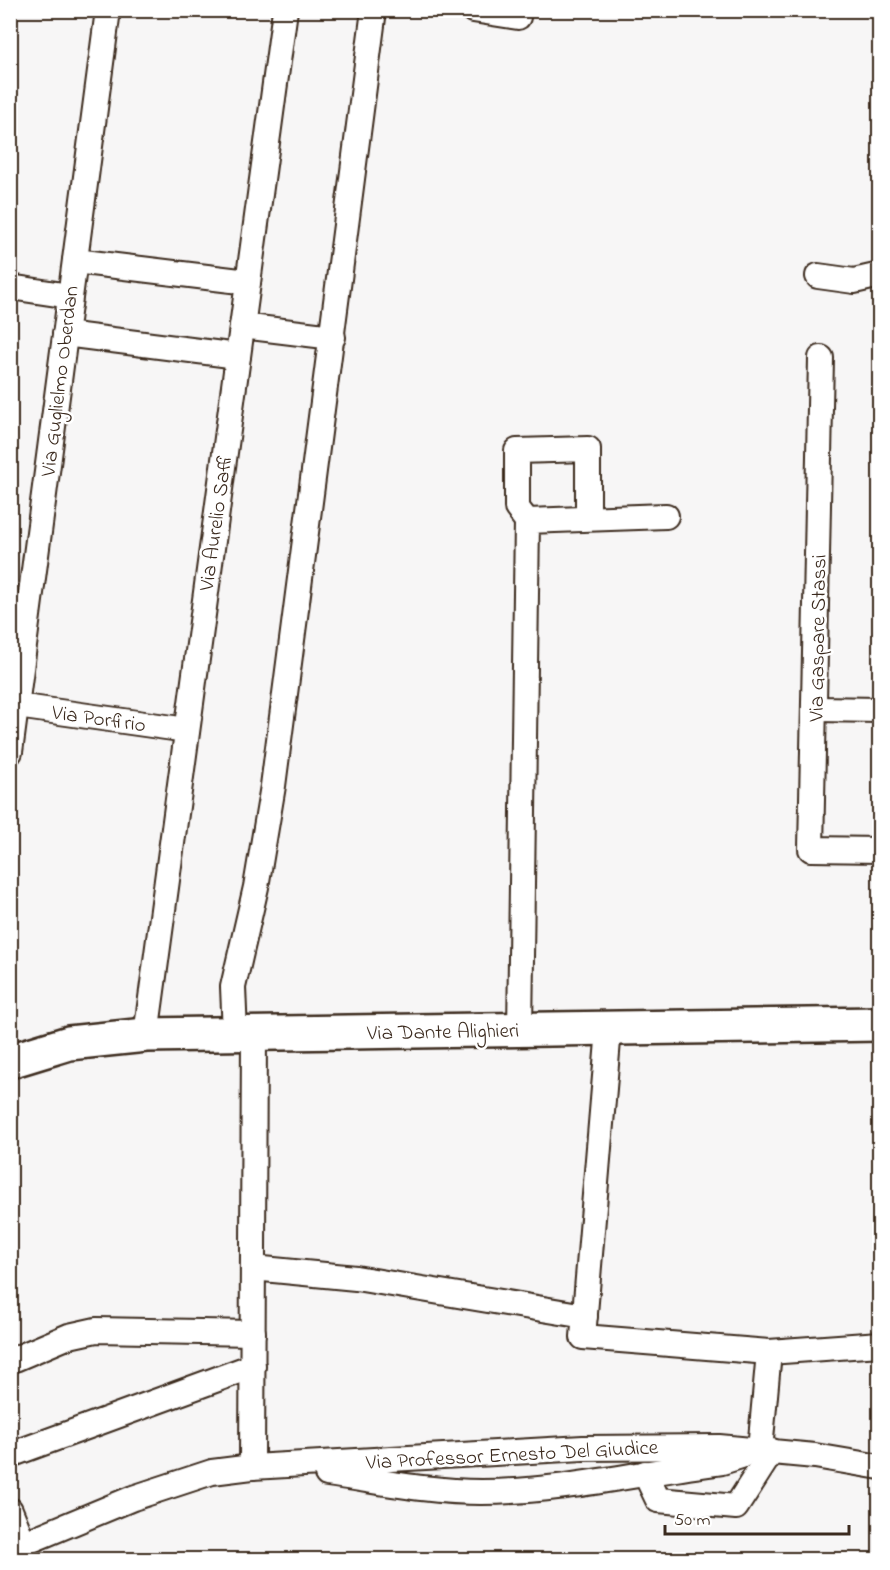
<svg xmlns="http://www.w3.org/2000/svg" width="890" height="1570" font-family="'Indie Flower',sans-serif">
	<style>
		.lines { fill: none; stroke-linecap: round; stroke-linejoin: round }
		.street-casing { stroke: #3b2a1e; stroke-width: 28 }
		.secondary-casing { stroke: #3b2a1e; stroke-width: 38 }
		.street { stroke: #fff; stroke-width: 24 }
		.secondary { stroke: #fff; stroke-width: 33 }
		.labels { text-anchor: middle; stroke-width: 5; stroke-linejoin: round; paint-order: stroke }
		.street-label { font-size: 21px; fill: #3b2a1e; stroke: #fff }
	</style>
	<rect width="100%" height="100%" fill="#f7f6f6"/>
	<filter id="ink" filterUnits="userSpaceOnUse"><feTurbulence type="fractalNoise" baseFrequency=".0167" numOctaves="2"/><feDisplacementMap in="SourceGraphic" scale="12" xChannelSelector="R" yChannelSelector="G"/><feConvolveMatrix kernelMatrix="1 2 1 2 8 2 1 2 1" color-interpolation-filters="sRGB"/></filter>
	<g filter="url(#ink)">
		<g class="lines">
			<g class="street-casing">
				<g id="street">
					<path d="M473,10L518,17"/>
					<path d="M75,261L248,282"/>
					<path d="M818,276L854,281L880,275"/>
					<path d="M10,287L70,296"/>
					<path d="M242,326L333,337"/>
					<path d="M65,334L238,356"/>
					<path d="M821,358L811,849L880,850"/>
					<path d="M527,521L517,508V451L588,449V518"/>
					<path d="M10,705L187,730"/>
					<path d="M816,709L880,710"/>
					<path d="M10,752L108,10"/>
					<path d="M609,1029L583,1337L769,1352L880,1344"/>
					<path d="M520,1030L527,521L666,516"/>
					<path d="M235,1034L233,987L256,887L273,786L374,10"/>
					<path d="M146,1035L285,10"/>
					<path d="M253,1268L356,1278L585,1316"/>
					<path d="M10,1361L69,1336L96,1330L253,1333"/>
					<path d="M760,1450L769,1352"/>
					<path d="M10,1455L253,1366"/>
					<path d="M252,1467L254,1034"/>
					<path d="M645,1473L658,1500L736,1507L772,1451"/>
					<path d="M327,1474C378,1481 430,1492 481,1492C562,1492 643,1472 722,1462L741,1456"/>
					<path d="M10,1510L23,1542"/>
					<path d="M10,1549L133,1498L212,1472L252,1467L583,1448L719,1447L815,1456L880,1467"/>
				</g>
			</g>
			<g class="secondary-casing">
				<path id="secondary" d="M10,1061L69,1043L146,1035L880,1024"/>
			</g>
			<use href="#street" class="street"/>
			<use href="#secondary" class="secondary"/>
		</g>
	</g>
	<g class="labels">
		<g class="street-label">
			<text transform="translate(59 381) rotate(-83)" y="7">Via Guglielmo Oberdan</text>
			<text transform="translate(215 523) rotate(-82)" y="7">Via Aurelio Saffi</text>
			<text transform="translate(817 638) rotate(-89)" y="7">Via Gaspare Stassi</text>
			<text transform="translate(99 718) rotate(8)" y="7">Via Porfirio</text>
			<text transform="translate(443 1031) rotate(-1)" y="7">Via Dante Alighieri</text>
			<text transform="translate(512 1454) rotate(-3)" y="7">Via Professor Ernesto Del Giudice</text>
		</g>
	</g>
	<rect width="890" height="1570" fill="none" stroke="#fff" stroke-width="36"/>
	<rect x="18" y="18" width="854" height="1534" fill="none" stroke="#3b2a1e" stroke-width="2" filter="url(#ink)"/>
	<path d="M665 1525v9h184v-9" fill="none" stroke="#3b2a1e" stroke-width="3"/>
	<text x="674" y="1525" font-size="18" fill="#3b2a1e" stroke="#ffffff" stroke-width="4.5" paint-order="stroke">50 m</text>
</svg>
